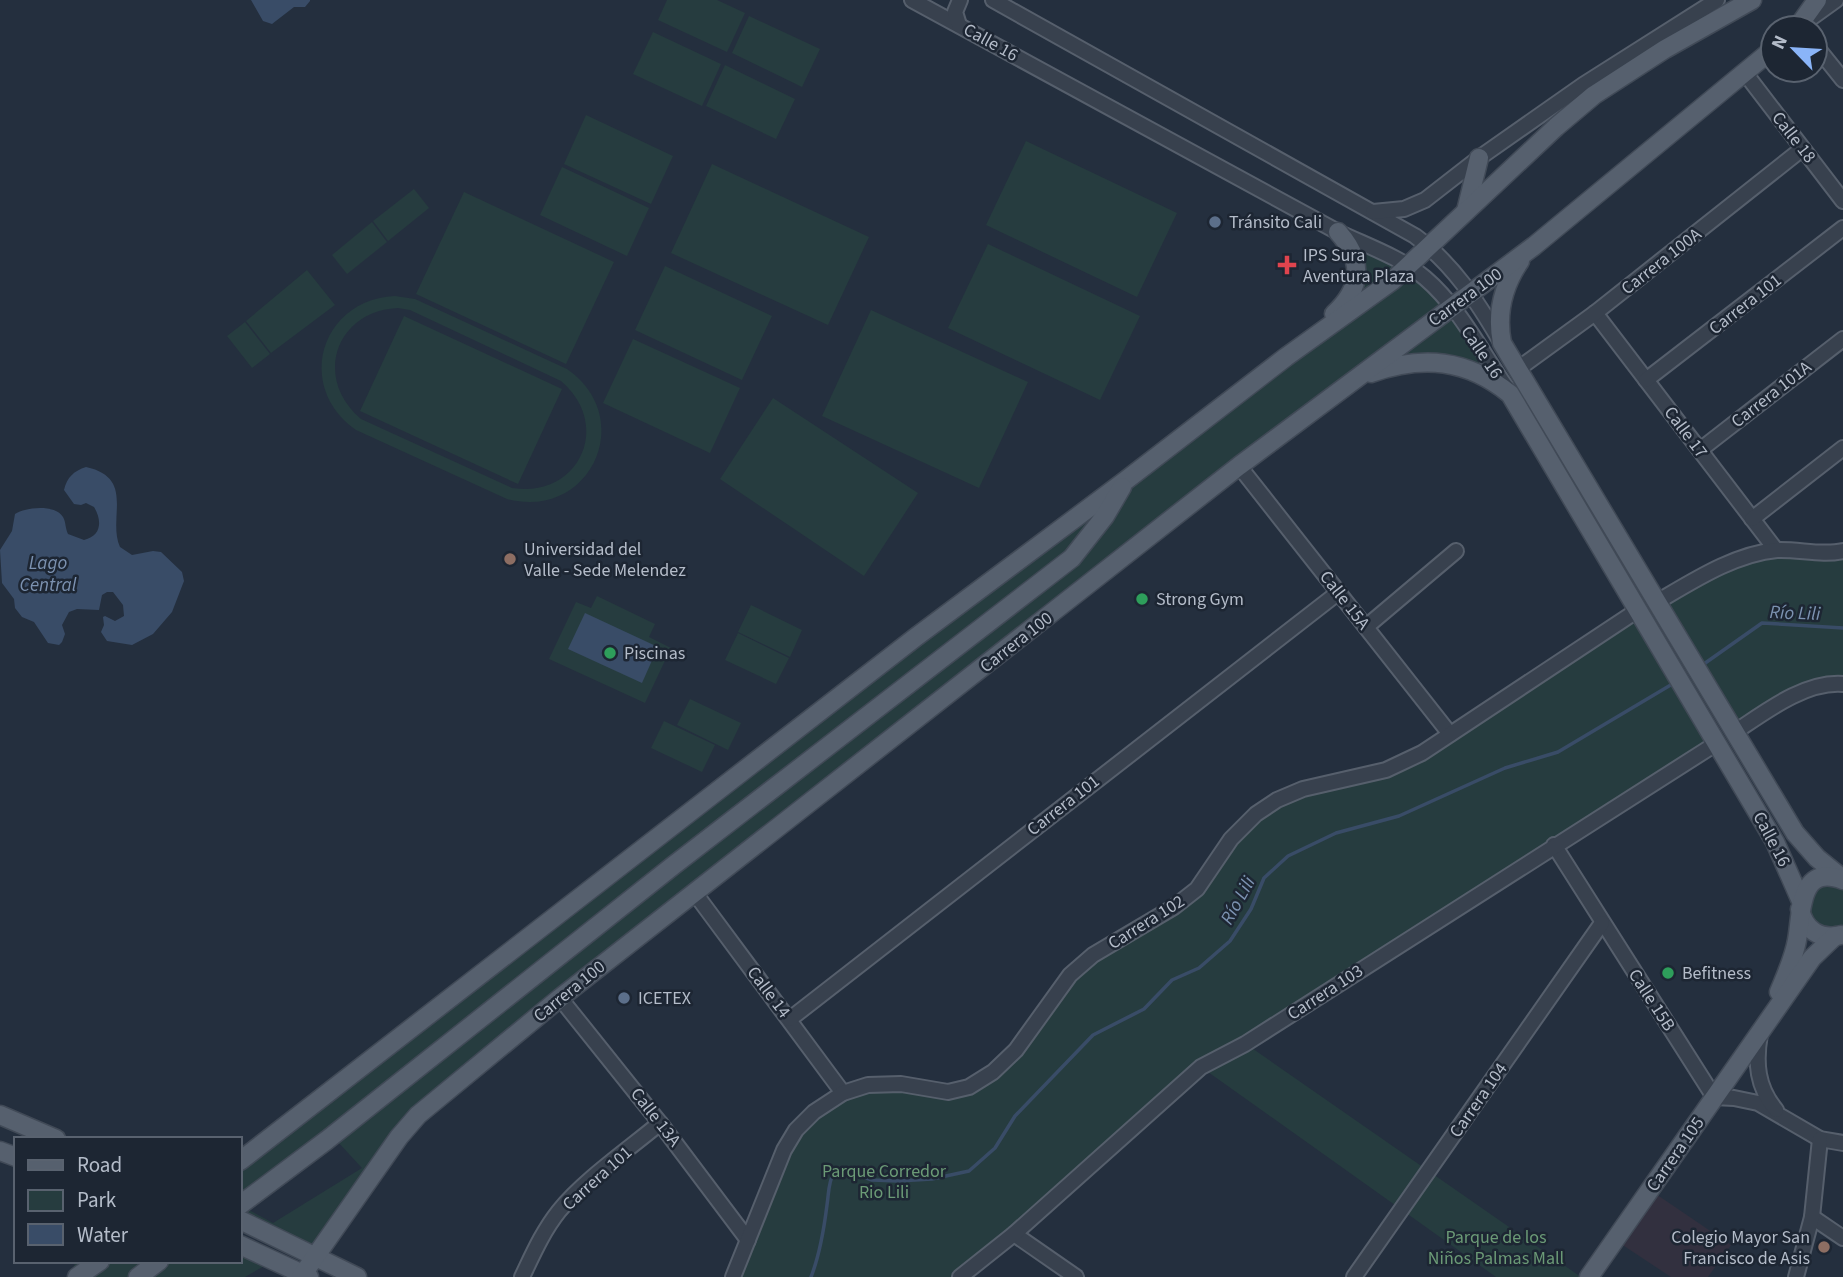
<svg xmlns="http://www.w3.org/2000/svg" width="1843" height="1277" font-family="'Source Sans 3',sans-serif">
	<style>
		.medical { fill: #32303f }
		.green { fill: #263c3f; fill-rule: evenodd }
		.water { fill: #394c67 }
		.lines { fill: none; stroke-linecap: round; stroke-linejoin: round }
		.stream { stroke: #394c67; stroke-width: 3.5 }
		.minor-casing { stroke: #565f6c; stroke-width: 18 }
		.major-casing { stroke: #414a57; stroke-width: 21 }
		.minor { stroke: #38414e; stroke-width: 14 }
		.major { stroke: #56606e; stroke-width: 18 }
		.service-dot { fill: #5c6f8a; stroke: #1d2633; stroke-width: 2.5 }
		.health-dot { fill: #e0444e; stroke: #1d2633; stroke-width: 2.5 }
		.education-dot { fill: #8d6e63; stroke: #1d2633; stroke-width: 2.5 }
		.leisure-dot { fill: #2e9e5b; stroke: #1d2633; stroke-width: 2.5 }
		.labels { text-anchor: middle; stroke-width: 5; stroke-linejoin: round; paint-order: stroke }
		.street-label { font-size: 18px; fill: #b4bcc9; stroke: #1d2633 }
		.poi-label { font-size: 18px; fill: #b4bcc9; stroke: #1d2633; text-anchor: start }
		.park-label { font-size: 18px; fill: #6b9a76; stroke: #1d2633 }
		.water-label { font-size: 19px; font-style: italic; fill: #7c92b1; stroke: #1d2633 }
	</style>
	<rect width="100%" height="100%" fill="#242f3e"/>
	<path class="medical" d="M1650,1190L1731,1245L1708,1277H1671L1615,1240Z"/>
	<g class="green">
		<path d="M667,0H717L745,13L727,52L658,20Z"/>
		<path d="M749,16L820,49L802,87L732,53Z"/>
		<path d="M653,32L721,64L702,106L633,74Z"/>
		<path d="M725,65L795,99L776,139L706,106Z"/>
		<path d="M586,115L673,156L651,204L564,164Z"/>
		<path d="M1026,141L1177,213L1137,297L986,225Z"/>
		<path d="M712,164L869,237L828,325L671,253Z"/>
		<path d="M562,167L649,208L627,256L540,215Z"/>
		<path d="M414,189L429,208L388,241L373,221Z"/>
		<path d="M464,192L614,262L566,364L416,294Z"/>
		<path d="M372,222L387,242L347,274L332,255Z"/>
		<path d="M988,244L1140,316L1100,400L948,328Z"/>
		<path d="M1349,245L1423,277L1510,394L1460,367L1355,378L418,1115L317,1258L240,1220V1158L1286,357L1348,299ZM337,1141L362,1168L273,1223L247,1209Z"/>
		<path d="M665,266L772,316L742,380L635,330Z"/>
		<path d="M307,270L335,305L271,353L246,321Z"/>
		<path d="M395,296L415,299L567,369C638,418 590,521 507,499L356,430C294,387 321,299 395,296ZM398,308L410,310L561,381C613,425 579,499 512,488L361,419C313,379 335,311 398,308Z"/>
		<path d="M871,310L1028,382L979,488L822,416Z"/>
		<path d="M404,316L562,389L518,484L360,411Z"/>
		<path d="M245,322L270,354L252,368L227,336Z"/>
		<path d="M633,339L740,388L710,453L603,403Z"/>
		<path d="M773,398L918,493L864,576L720,479Z"/>
		<path d="M1843,551V684L1811,689L1735,732L1657,602L1747,557Z"/>
		<path d="M597,596L655,624L649,637L671,648L645,703L549,659L576,602L591,608Z"/>
		<path d="M751,605L802,630L790,657L738,632Z"/>
		<path d="M1638,610L1717,743L1246,1044L1581,1277H1496L1201,1067L960,1277H733L796,1130L868,1085L948,1092L993,1072L1070,975L1174,907L1231,839L1277,800L1386,770Z"/>
		<path d="M738,633L789,658L776,684L725,660Z"/>
		<path d="M690,699L741,723L728,750L677,725Z"/>
		<path d="M664,721L715,745L702,772L651,748Z"/>
		<path d="M1843,880V934H1818L1801,901L1807,888Z"/>
		<path d="M240,1245L273,1261L245,1277H69L76,1261H240Z"/>
	</g>
	<g class="water">
		<path d="M251,0H310V1L305,7H294L272,24L263,21Z"/>
		<path d="M86,467C136,478 107,518 120,547L132,555L153,551L161,552L182,572L184,581L172,612L153,634L132,645L107,641L101,632L104,625L103,617L105,616L115,621L124,616L123,605L113,592H107L102,595L99,610L77,609L69,612L62,625L65,634L62,642L59,645L48,643L34,622L22,617L15,608L14,599L2,583L0,550L12,531L15,514C26,507 55,504 63,517C66,522 65,528 68,534L84,540C102,536 102,520 94,507L86,503L81,505L74,504L64,490C67,477 74,471 86,467Z"/>
		<path d="M585,613L658,647L642,683L568,649Z"/>
	</g>
	<g class="lines">
		<g class="stream">
			<path d="M1701,666L1762,623L1843,628"/>
			<path d="M811,1277C820,1254 824,1229 827,1205C829,1192 828,1183 834,1172L846,1171L872,1180L898,1181L932,1179L969,1171L995,1148L1015,1116L1093,1035L1144,1009L1172,980L1199,968L1230,941L1251,909L1264,878L1288,856L1336,833L1399,816L1505,768L1558,752L1674,683"/>
		</g>
		<g class="minor-casing">
			<g id="minor">
				<path d="M912,0L1338,232C1367,246 1400,257 1425,278C1459,307 1481,351 1506,387"/>
				<path d="M993,0L1415,236C1453,264 1477,301 1501,342"/>
				<path d="M1804,23L1836,0"/>
				<path d="M959,25L955,12L960,0"/>
				<path d="M1815,45L1843,80"/>
				<path d="M1745,73L1843,201"/>
				<path d="M1373,212L1404,209L1425,200L1479,158L1583,85L1717,0"/>
				<path d="M1595,313L1776,550"/>
				<path d="M1518,369L1595,313L1802,149"/>
				<path d="M1646,380L1843,228"/>
				<path d="M1700,450L1843,339"/>
				<path d="M1239,466L1450,734"/>
				<path d="M1752,519L1843,448"/>
				<path d="M1657,602C1693,581 1734,554 1777,550C1799,549 1822,556 1843,551"/>
				<path d="M1366,627L1456,551"/>
				<path d="M1735,732C1765,712 1805,681 1843,684"/>
				<path d="M1554,845L1714,1097L1734,1098L1758,1103L1820,1139L1843,1143"/>
				<path d="M694,892L843,1093"/>
				<path d="M560,998L660,1123L748,1240"/>
				<path d="M790,1019L1339,592"/>
				<path d="M1760,1034C1755,1063 1757,1087 1776,1110"/>
				<path d="M1812,1217L1843,1238"/>
				<path d="M1014,1234L1076,1277"/>
				<path d="M522,1277C533,1254 543,1231 559,1211C584,1180 629,1149 660,1123"/>
				<path d="M733,1277L784,1150L796,1130L814,1112L843,1093L868,1085L901,1084L948,1092L969,1087L993,1072L1016,1050L1070,975L1093,955L1174,907L1197,889L1231,839L1256,814L1277,800L1303,789L1386,770L1422,753L1638,610"/>
				<path d="M960,1277L1014,1234L1201,1067L1245,1044L1717,743"/>
				<path d="M1354,1277L1602,923"/>
				<path d="M1796,1277L1812,1217L1820,1139"/>
			</g>
		</g>
		<g class="major-casing">
			<g id="major">
				<path d="M1797,28L1817,0"/>
				<path d="M1466,211L1479,158"/>
				<path d="M1520,261C1503,286 1496,313 1502,343L1795,833L1817,858L1843,879"/>
				<path d="M1334,314C1362,288 1364,261 1338,232"/>
				<path d="M1371,373C1423,355 1467,359 1510,394L1775,842L1801,901"/>
				<path d="M1800,909C1804,929 1820,941 1841,935"/>
				<path d="M1779,992C1786,975 1794,958 1797,940C1802,914 1798,863 1843,880"/>
				<path d="M0,1115L56,1139"/>
				<path d="M0,1151L16,1157"/>
				<path d="M240,1161L916,637L1125,481L1286,357L1392,281L1556,127L1594,95L1665,49L1752,0"/>
				<path d="M240,1205L327,1140L674,865L1072,558L1105,516L1122,487"/>
				<path d="M240,1220L357,1277"/>
				<path d="M240,1245L309,1277"/>
				<path d="M77,1277L100,1261"/>
				<path d="M138,1277L159,1261"/>
				<path d="M301,1277L399,1137L418,1115L560,998L1239,466L1534,246L1773,49"/>
				<path d="M1589,1277L1812,958L1835,936"/>
			</g>
		</g>
		<use href="#minor" class="minor"/>
		<use href="#major" class="major"/>
	</g>
	<g class="service-dot">
		<circle cx="1215" cy="222" r="7"/>
		<circle cx="624" cy="998" r="7"/>
	</g>
	<path class="health-dot" d="M1283.5 254.5h7v7h7v7h-7v7h-7v-7h-7v-7h7z"/>
	<g class="education-dot">
		<circle cx="510" cy="559" r="7"/>
		<circle cx="1824" cy="1247" r="7"/>
	</g>
	<g class="leisure-dot">
		<circle cx="1142" cy="599" r="7"/>
		<circle cx="610" cy="653" r="7"/>
		<circle cx="1668" cy="973" r="7"/>
	</g>
	<g class="labels">
		<g class="street-label">
			<text transform="translate(991 42) rotate(29)" y="6">Calle 16</text>
			<text transform="translate(1794 137) rotate(52)" y="6">Calle 18</text>
			<text transform="translate(1661 261) rotate(-38)" y="6">Carrera 100A</text>
			<text transform="translate(1465 297) rotate(-36)" y="6">Carrera 100</text>
			<text transform="translate(1745 304) rotate(-38)" y="6">Carrera 101</text>
			<text transform="translate(1482 352) rotate(56)" y="6">Calle 16</text>
			<text transform="translate(1771 394) rotate(-38)" y="6">Carrera 101A</text>
			<text transform="translate(1686 432) rotate(53)" y="6">Calle 17</text>
			<text transform="translate(1345 600) rotate(52)" y="6">Calle 15A</text>
			<text transform="translate(1016 642) rotate(-38)" y="6">Carrera 100</text>
			<text transform="translate(1063 805) rotate(-38)" y="6">Carrera 101</text>
			<text transform="translate(1772 839) rotate(62)" y="6">Calle 16</text>
			<text transform="translate(1146 922) rotate(-32)" y="6">Carrera 102</text>
			<text transform="translate(569 991) rotate(-39)" y="6">Carrera 100</text>
			<text transform="translate(769 992) rotate(53)" y="6">Calle 14</text>
			<text transform="translate(1325 992) rotate(-33)" y="6">Carrera 103</text>
			<text transform="translate(1652 1000) rotate(57)" y="6">Calle 15B</text>
			<text transform="translate(1478 1100) rotate(-55)" y="6">Carrera 104</text>
			<text transform="translate(656 1117) rotate(52)" y="6">Calle 13A</text>
			<text transform="translate(1675 1154) rotate(-55)" y="6">Carrera 105</text>
			<text transform="translate(597 1178) rotate(-42)" y="6">Carrera 101</text>
		</g>
		<g class="poi-label">
			<text x="1229" y="228">Tránsito Cali</text>
			<text x="1303" y="261">IPS Sura<tspan x="1303" dy="21">Aventura Plaza</tspan></text>
			<text x="524" y="555">Universidad del<tspan x="524" dy="21">Valle - Sede Melendez</tspan></text>
			<text x="1156" y="605">Strong Gym</text>
			<text x="624" y="659">Piscinas</text>
			<text x="1682" y="979">Befitness</text>
			<text x="638" y="1004">ICETEX</text>
			<text x="1810" y="1243" text-anchor="end">Colegio Mayor San<tspan x="1810" dy="21">Francisco de Asis</tspan></text>
		</g>
		<g class="park-label">
			<text x="884" y="1177">Parque Corredor<tspan x="884" dy="21">Rio Lili</tspan></text>
			<text x="1496" y="1243">Parque de los<tspan x="1496" dy="21">Niños Palmas Mall</tspan></text>
		</g>
		<g class="water-label">
			<text x="48" y="569">Lago<tspan x="48" dy="22">Central</tspan></text>
			<text transform="translate(1795 612) rotate(2)" y="7">Río Lili</text>
			<text transform="translate(1237 900) rotate(-61)" y="7">Río Lili</text>
		</g>
	</g>
	<rect x="14" y="1137" width="228" height="126" fill="#1d2633" stroke="#59626f" stroke-width="2"/>
	<rect x="28" y="1160" width="35" height="10" fill="#56606e" stroke="#59626f" stroke-width="2"/>
	<text x="77" y="1172" font-size="21" fill="#b4bcc9">Road</text>
	<rect x="28" y="1190" width="35" height="21" fill="#263c3f" stroke="#59626f" stroke-width="2"/>
	<text x="77" y="1207" font-size="21" fill="#b4bcc9">Park</text>
	<rect x="28" y="1224" width="35" height="21" fill="#394c67" stroke="#59626f" stroke-width="2"/>
	<text x="77" y="1242" font-size="21" fill="#b4bcc9">Water</text>
	<g transform="translate(1794 49) rotate(295)"><circle r="33" fill="#1d2633" stroke="#59626f" stroke-width="2"/>
	<path d="M0-5L12 26L0 18L-12 26Z" fill="#8ab4f8"/>
	<text y="-10" font-size="19" font-weight="bold" text-anchor="middle" fill="#b4bcc9">N</text>
	</g>
</svg>
